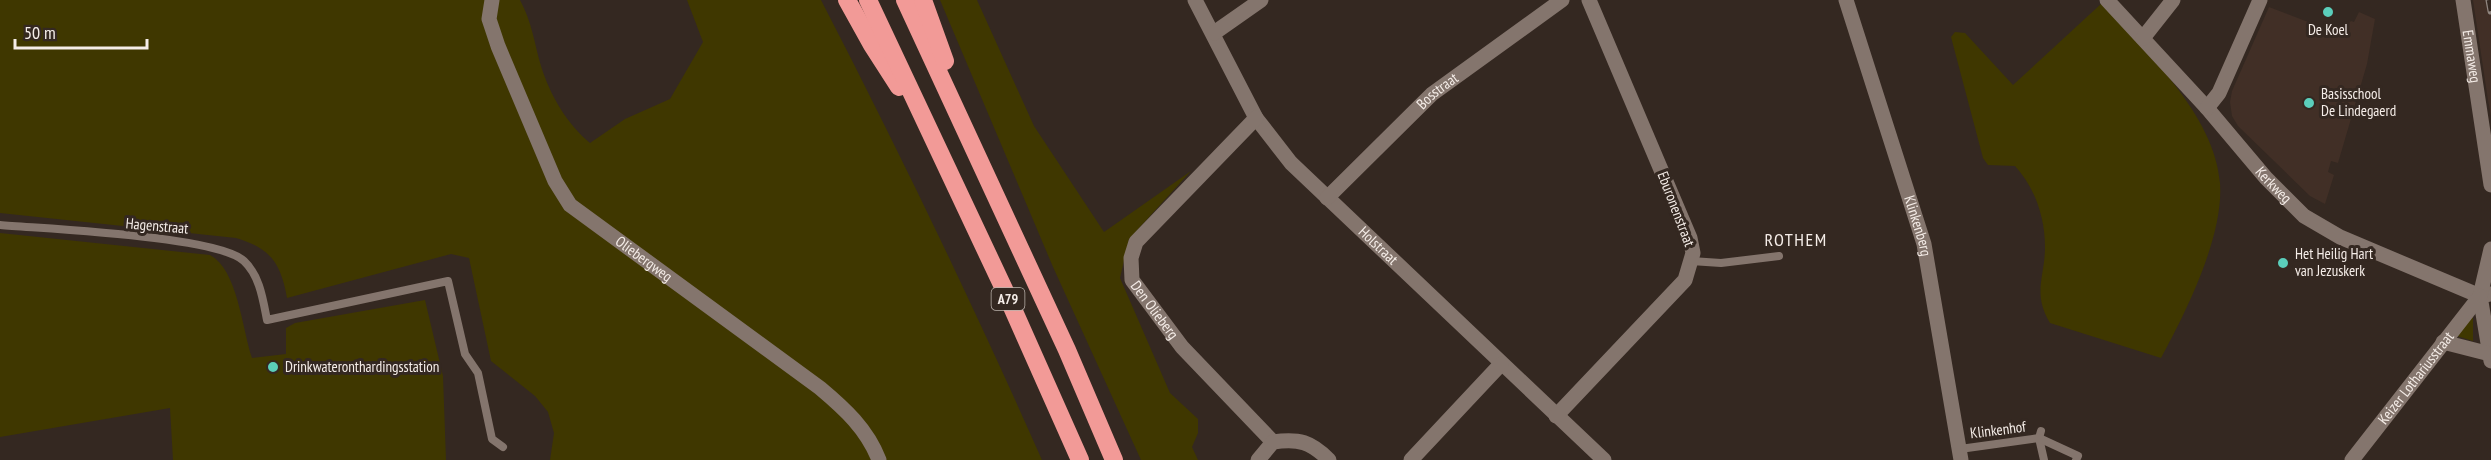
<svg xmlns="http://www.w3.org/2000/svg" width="2491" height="460" font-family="'PT Sans Narrow',sans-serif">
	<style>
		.built { fill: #412f26 }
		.green { fill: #3f3700 }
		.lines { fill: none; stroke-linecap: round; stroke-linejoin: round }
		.lane { stroke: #84756d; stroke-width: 8 }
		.street { stroke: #84756d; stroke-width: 15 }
		.secondary { stroke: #84756d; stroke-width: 15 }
		.highway { stroke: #f29a97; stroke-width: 18 }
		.rail-casing { stroke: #918781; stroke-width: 7 }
		.rail { stroke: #342821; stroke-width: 4.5; stroke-dasharray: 14; stroke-linecap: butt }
		.poi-dot { fill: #5bcebb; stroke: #342821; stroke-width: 2 }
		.labels { text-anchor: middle; stroke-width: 6; stroke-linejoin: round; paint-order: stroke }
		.shield { fill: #342821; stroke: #bbb2ac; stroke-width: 1.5 }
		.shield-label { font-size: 14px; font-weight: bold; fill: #f5ede8 }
		.poi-label { font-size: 15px; fill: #f5ede8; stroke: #342821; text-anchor: start }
		.street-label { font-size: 15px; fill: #f5ede8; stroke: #342821 }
		.quarter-label { font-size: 18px; letter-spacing: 1.5px; fill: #f5ede8; stroke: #342821 }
	</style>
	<rect width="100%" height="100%" fill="#342821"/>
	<g class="built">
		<path d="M2473,0H2491V116L2488,100Z"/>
		<path d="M2269,7L2342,35L2346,26L2351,21L2354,22L2359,12L2375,19L2367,64L2338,163L2331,161L2328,172L2334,175L2325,204L2310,196L2238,126L2232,116L2230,102L2232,91Z"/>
	</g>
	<g class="green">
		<path d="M0,0H520C532,22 534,42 541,66C550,95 567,124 590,143L625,119L670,99L703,42L687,0H821C899,151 973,304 1042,460H550L554,433L548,412L535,396L491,361L469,258L451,254L287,298C281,263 270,248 236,238L0,213Z"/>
		<path d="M940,0H977L1034,126L1104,232L1191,171L1129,239L1120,278L1170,393L1198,419V433L1192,447L1198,460H1141L1053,267Z"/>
		<path d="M2102,3C2145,51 2215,115 2220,183C2224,236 2186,312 2161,358L2050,323C2032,293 2045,277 2045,247C2045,217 2035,188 2015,166L1988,165L1983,158L1951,37L1955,32L1965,33L2013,85Z"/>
		<path d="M0,233L210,255C238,270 242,329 252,358L286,354V328L295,323L425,300L443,376L446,460H173L170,408L0,437Z"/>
		<path d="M2473,316V341L2457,336Z"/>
	</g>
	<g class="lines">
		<g class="lane">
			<path d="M0,225C45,229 217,236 244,261C260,276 263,300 267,320L448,281L465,354L478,373L492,439L503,447"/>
			<path d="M1691,261L1721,263L1779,256"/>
			<path d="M2041,431L2039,438L2044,460"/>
			<path d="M1960,449L2039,438L2078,456L2076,460"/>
		</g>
		<g class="street">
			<path id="s1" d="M492,0L489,19L498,46L555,181L570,205L820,388C845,409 867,429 879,460"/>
			<path id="s2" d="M1195,0L1256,118L1291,163L1604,460"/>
			<path id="s3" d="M2107,0L2207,108L2266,178L2304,216L2340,237L2480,296L2491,294"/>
			<path id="s4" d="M2463,0L2491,185"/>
			<path d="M1214,33L1261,0"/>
			<path d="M2143,38L2173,0"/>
			<path d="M2207,108L2219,93L2260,0"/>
			<path id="s5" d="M1256,118L1136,242L1131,258L1132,280L1182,347L1273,442"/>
			<path id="s6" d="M1327,198L1432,94L1562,0"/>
			<path d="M2491,249L2480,296L2491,361"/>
			<path d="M2443,342L2490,354"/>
			<path d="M1556,416L1685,280L1693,253L1690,238L1589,0"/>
			<path d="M1258,460L1273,442C1299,438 1311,442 1329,460"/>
			<path d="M1411,460L1501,364"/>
			<path id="s7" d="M2352,460L2480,296"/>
		</g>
		<path class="secondary" id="s8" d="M1846,0L1924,244L1961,460"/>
		<g class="highway">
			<path d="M847,0L872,45L899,87"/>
			<path d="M868,0L1004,289L1080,460"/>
			<path d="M905,0L1067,350L1114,460"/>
			<path d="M923,0L945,61"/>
		</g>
		<g class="rail-casing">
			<path id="rail" d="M2489,0L2491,11"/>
		</g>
		<use href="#rail" class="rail"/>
	</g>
	<g class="poi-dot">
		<circle cx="2328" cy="12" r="6"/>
		<circle cx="2309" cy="103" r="6"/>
		<circle cx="2283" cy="263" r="6"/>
		<circle cx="273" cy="367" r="6"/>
	</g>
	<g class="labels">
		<rect class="shield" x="991.5" y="288" width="33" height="22" rx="4.5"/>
		<g class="shield-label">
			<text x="1008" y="304">A79</text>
		</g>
		<g class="poi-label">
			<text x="2328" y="35" text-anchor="middle">De Koel</text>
			<text x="2321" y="99">Basisschool<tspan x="2321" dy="17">De Lindegaerd</tspan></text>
			<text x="2295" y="259">Het Heilig Hart<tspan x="2295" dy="17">van Jezuskerk</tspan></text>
			<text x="285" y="372">Drinkwateronthardingsstation</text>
		</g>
		<g class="street-label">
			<text dy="5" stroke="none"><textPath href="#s4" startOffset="57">Emmaweg</textPath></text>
			<text dy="5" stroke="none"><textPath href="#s6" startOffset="154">Bosstraat</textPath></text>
			<text dy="5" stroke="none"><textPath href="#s3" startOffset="249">Kerkweg</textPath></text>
			<text transform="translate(1676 209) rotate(69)" y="5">Eburonenstraat</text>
			<text transform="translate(157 226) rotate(5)" y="5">Hagenstraat</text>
			<text dy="5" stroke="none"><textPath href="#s8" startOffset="237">Klinkenberg</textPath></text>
			<text dy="5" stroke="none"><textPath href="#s2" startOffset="310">Holstraat</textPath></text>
			<text dy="5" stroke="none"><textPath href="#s1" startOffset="314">Oliebergweg</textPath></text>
			<text dy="5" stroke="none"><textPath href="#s5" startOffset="249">Den Olieberg</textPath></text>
			<text dy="5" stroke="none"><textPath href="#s7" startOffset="104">Keizer Lothariusstraat</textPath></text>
			<text transform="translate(1998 430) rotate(-7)" y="5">Klinkenhof</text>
		</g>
		<g class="quarter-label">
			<text x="1796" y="246">ROTHEM</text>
		</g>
	</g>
	<path d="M15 39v9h132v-9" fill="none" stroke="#f5ede8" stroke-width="3"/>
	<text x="24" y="39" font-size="18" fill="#f5ede8" stroke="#342821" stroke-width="4.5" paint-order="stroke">50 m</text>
</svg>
